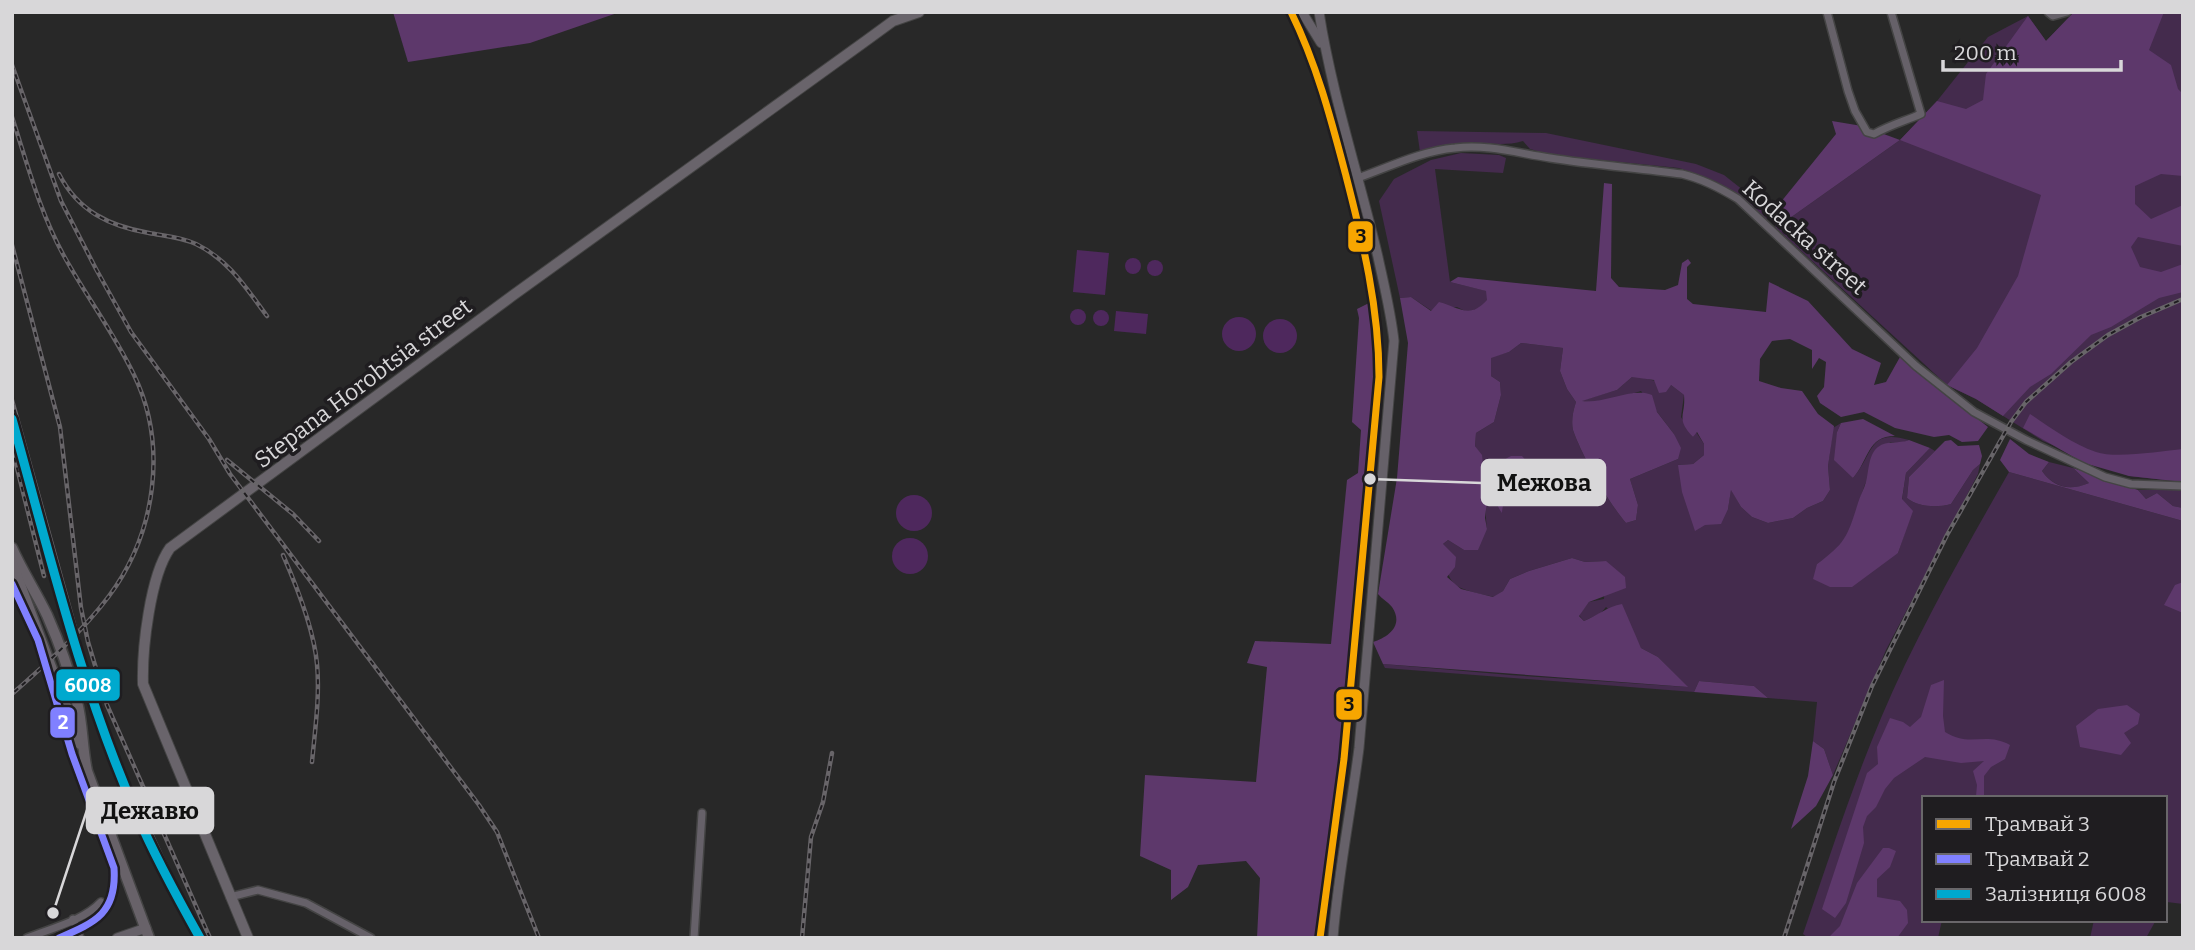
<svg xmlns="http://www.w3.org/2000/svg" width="2195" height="950" font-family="Bitter,serif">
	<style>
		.green { fill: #442b4d; fill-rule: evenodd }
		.forest { fill: #5d386b }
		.water { fill: #4e285d }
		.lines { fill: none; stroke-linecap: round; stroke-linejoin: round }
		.minor-casing { stroke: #444; stroke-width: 10 }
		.tertiary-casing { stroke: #444; stroke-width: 11 }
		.secondary-casing { stroke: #444; stroke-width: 12 }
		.primary-casing { stroke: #444; stroke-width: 13 }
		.minor { stroke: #666169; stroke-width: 7 }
		.tertiary { stroke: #666169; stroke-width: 9 }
		.secondary { stroke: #69646b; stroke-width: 10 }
		.primary { stroke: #686269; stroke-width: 10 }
		.rail-casing { stroke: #686569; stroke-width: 4.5 }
		.rail { stroke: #1f1d20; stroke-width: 2; stroke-dasharray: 5; stroke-linecap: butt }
		.rail-1-casing { stroke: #1f1d20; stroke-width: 14 }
		.rail-1 { stroke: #00a9ce; stroke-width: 9 }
		.tram-1-casing { stroke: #1f1d20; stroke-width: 12 }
		.tram-2-casing { stroke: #1f1d20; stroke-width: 12 }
		.tram-1 { stroke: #f7a600; stroke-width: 7 }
		.tram-2 { stroke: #8080ff; stroke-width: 7 }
		.labels { text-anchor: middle; stroke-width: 7; stroke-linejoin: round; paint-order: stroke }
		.street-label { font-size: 23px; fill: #d8d7d9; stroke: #1f1d20 }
		.leader { fill: none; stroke: #d8d7d9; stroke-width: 2.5 }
		.callout-dot { fill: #d8d7d9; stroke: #1f1d20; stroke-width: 2.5 }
		.callout { fill: #d8d7d9; stroke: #d8d7d9; stroke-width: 2.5 }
		.callout-label { font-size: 24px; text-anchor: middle; font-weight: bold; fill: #111 }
		.line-badge { stroke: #1f1d20; stroke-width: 2.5 }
		.badge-label { font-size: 19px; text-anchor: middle; font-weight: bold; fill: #fff }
		.pale-badge-label { font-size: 19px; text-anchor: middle; font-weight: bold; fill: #111 }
	</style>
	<rect width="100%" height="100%" fill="#282828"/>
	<g class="green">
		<path d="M2074,12H2183V482L2129,476L2043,441L1976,399L1947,385L1776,228L1900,140L1937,101L1988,37L2028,16L2046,41Z"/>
		<path d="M1417,131L1546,133L1696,164L1724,175L1772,213L1767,219L1717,182L1700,175L1679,168L1552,155L1530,149L1523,141C1503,147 1486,142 1466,143C1450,143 1435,147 1420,152Z"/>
		<path d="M1461,153L1499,155L1506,158L1503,173L1435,169L1450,282L1487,291L1488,300L1480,308L1467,312L1457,307L1432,311L1411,297L1400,298L1379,201L1394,179L1431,160Z"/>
		<path d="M1521,343L1563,348L1560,371L1567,389L1576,402C1573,411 1571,421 1573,430C1582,456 1608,502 1626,523L1636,520L1638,505L1630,479L1678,459L1674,434L1641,391C1621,397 1601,403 1580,401L1617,390L1632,377H1640L1671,385L1684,395L1681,417L1693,437L1696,432L1704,444V455L1693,464L1678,465L1728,509L1731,489L1741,507L1752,517L1768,523L1793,518L1807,508L1823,501L1830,490L1828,466L1833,428L1841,423L1837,432L1853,478C1874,454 1868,428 1909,440L1901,443L1890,442L1865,484L1849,533L1833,553L1817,564L1898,553L1905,532L1902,500L1906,473L1930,448L1935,451L1909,477L1907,498C1918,507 1937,508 1951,504L1973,470L1980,464L1978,474L1886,650L1833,775L1824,749L1813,741L1817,702L1768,698L1754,686L1699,681L1694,692L1385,668L1383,664L1510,675L1687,687L1658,657L1641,648L1632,631L1606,607L1601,613L1584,621L1579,615L1589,602L1604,599L1606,561L1585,562L1572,558L1529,571L1510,579L1503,591L1494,597C1451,587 1449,589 1442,545L1448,540L1464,550L1487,529C1483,503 1492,469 1475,446L1476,433L1494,422L1501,395L1500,382L1491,376V357L1509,352ZM1522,456L1520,482L1502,501Z"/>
		<path d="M2049,462L2073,468L2089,483C2071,491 2054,488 2042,471Z"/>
		<path d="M2009,472L2183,521V904L2167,902L2165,904V798H1924V920H1942L1938,938L1807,937L1803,934C1828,862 1851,789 1881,718C1917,633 1963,553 2009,472Z"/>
		<path d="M2138,490H2183V508L2173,506L2157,493L2146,499Z"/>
		<path d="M2094,920H2156L2146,938H2090Z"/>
	</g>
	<g class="forest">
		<path d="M393,12H620L530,43L408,62Z"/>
		<path d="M2074,12H2164L2149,50L2171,65L2178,89L2183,94V176L2161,174L2135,186V204L2151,219L2183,205V246L2138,237L2131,247L2140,267L2161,272L2183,264V292L2159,298L2111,327L2091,335L2051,374L2030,387L2003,416L1976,399L1947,385L1977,348L2018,276L2041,195L1900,140L1776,228L1772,213L1836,134L1832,121L1862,126L1900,140L1937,101L1966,109L1983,100L1986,74L2028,16L2046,41Z"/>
		<path d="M1604,183L1612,184L1611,278L1619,287L1665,290L1678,285L1682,263L1688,259L1691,263L1687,267V299L1693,304L1766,312L1769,282L1808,301L1852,349L1881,363L1874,385L1886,382L1900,357L1988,427L1978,441L1962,442L1949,435L1934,437L1895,428L1864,412L1841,417L1820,403L1817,396L1824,387L1826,362L1819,358L1812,369V350L1790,339L1772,341L1760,359L1759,381L1781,388L1802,391L1818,414L1834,426L1828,466L1830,490L1823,501L1807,508L1793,518L1768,523L1752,517L1741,507L1731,490L1728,509L1721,524L1705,525L1695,531L1682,492L1678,465L1693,464L1704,455V444L1697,432L1693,437C1675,418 1686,416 1684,395L1671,385L1666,392L1659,393L1654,380L1632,377L1617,390L1582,401C1606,404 1632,387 1652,395L1657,412L1674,434L1681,448L1678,459L1630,479L1638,505L1636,520L1626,523C1608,502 1582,456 1573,430C1571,421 1573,411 1576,402L1567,389L1560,371L1563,348L1521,343L1509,352L1491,358V376L1500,382L1501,395L1494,422L1476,433L1475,446L1482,455L1487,501L1485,518L1487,529L1478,550H1464L1448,540L1443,544L1456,557L1455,567L1447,577L1461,589L1493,597L1503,591L1510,579L1529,571L1572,558L1585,562L1606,561L1625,577L1626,588L1589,602L1579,616L1584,621C1598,615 1607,607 1622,604L1641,648L1658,657L1688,687L1383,664L1373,642C1389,637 1404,625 1392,607C1388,602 1382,599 1378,594L1397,478L1408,343L1400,298L1411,297L1431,311L1439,302C1460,308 1470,319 1487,300L1486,291L1450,282L1458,277L1596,291Z"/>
		<path d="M1371,302L1377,353L1370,435L1343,746L1317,938H1257L1260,878L1246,861L1198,865L1188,887L1171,900V870L1140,856L1145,775L1256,782L1267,667L1247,663L1255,641L1331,644L1347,480L1358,473L1361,430L1352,422L1359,318L1357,309Z"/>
		<path d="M2030,414C2051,428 2072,444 2096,452C2116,459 2161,451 2183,449V482L2129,476L2084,463L2023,428Z"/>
		<path d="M1863,419L1895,436C1867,436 1869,460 1853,478L1834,460L1837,432L1841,423Z"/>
		<path d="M2010,439L2029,454L2049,462L2042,471C2054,488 2070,491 2089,483L2073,468L2138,490L2146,499L2157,493L2173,506L2183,508V521L2009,472L2000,460Z"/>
		<path d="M1909,440L1930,448L1906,473L1902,499L1913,511L1898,553L1852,587H1830L1813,579L1817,564C1846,543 1848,535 1858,503C1860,496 1864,489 1866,482C1869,471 1868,455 1878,447C1887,440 1899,444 1909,440Z"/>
		<path d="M1951,440L1958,446L1979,445L1982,456L1980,464L1973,470L1951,504C1937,508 1918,507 1907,498L1909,477L1945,441Z"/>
		<path d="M1511,456H1522L1539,475C1520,482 1503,490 1502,513C1493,502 1490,474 1501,463C1503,460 1507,458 1511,456Z"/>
		<path d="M2183,582V613L2164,605L2175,585Z"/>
		<path d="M1944,680L1943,716L1945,732C1970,748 1985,731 2010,745L2005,759L1991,767L1984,776V795L1976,796L1977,785L1973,771L1984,761L1961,763L1925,757L1894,778L1885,789L1876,807L1867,816L1863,827L1864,843L1846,903L1835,918L1822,909L1867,773L1878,764L1877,747L1890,718L1903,722L1910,727L1921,717L1931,685Z"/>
		<path d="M1699,681L1754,686L1768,698L1694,692Z"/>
		<path d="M2127,705L2140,714L2138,724L2124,733L2131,743L2121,755L2080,747L2076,726L2098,709Z"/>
		<path d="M1813,741L1824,749L1833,775L1816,806L1791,829L1808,776Z"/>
		<path d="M1883,848H1889L1896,851L1890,867L1877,879V897L1900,901L1907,910L1908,923L1897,938H1828L1840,926L1857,883Z"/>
	</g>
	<g class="water">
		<path d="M1077,250L1109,253L1105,295L1073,292Z"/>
		<circle cx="1133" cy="266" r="8"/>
		<circle cx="1155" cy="268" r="8"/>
		<circle cx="1078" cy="317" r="8"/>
		<circle cx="1101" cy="318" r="8"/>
		<path d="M1116,311L1148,314L1146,334L1114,331Z"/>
		<circle cx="1239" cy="334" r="17"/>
		<circle cx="1280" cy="336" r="17"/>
		<circle cx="914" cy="513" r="18"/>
		<circle cx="910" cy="556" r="18"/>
	</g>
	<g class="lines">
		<g class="minor-casing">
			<g id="minor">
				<path d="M1827,12L1848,91L1855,111L1867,132L1874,134C1890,125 1905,121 1921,114L1891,12"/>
				<path d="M2048,12L2053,16L2067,12"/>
				<path d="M1358,178C1389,167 1421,151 1455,148C1487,144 1517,153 1550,158C1593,165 1638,168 1682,174C1703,179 1720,188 1738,199L1916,366L1974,412L2026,440L2105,477L2131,484L2183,486"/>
				<path d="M230,897L258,890L306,903L371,938"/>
				<path d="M73,919L80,938"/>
				<path d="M27,938C52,928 83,921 101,902"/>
				<path d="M694,938L702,813"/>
			</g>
		</g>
		<g class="tertiary-casing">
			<g id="tertiary">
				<path d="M1302,12L1321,43"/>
				<path d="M1319,12C1332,95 1359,176 1378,257C1384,285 1391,313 1394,341L1359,748C1351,811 1338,874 1333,938"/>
				<path d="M117,938L146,928"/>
			</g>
		</g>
		<g class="secondary-casing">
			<path id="secondary" d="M248,938L143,684C142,649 150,576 170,548L512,296L867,40L893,21L919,12"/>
		</g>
		<g class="primary-casing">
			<g id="primary">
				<path d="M12,548C22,571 36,592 47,615C59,642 70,673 77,702C83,725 82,748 87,771L149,938"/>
				<path d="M12,563L80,744"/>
			</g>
		</g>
		<use href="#minor" class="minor"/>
		<use href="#tertiary" class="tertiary"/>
		<use href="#secondary" class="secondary"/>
		<use href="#primary" class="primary"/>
		<g class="rail-casing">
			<g id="rail">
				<path d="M12,65L61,201L96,269L131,332L209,439L230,474L479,805L497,832L539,938"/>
				<path d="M12,117C27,163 40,213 64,256C86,296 114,333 134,375C168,445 156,533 109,596C83,631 45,665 12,694"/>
				<path d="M59,174C78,211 109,226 149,233C165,236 181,237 196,244C229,260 246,288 267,316"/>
				<path d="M12,245L60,427L81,608L88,642L107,705L210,938"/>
				<path d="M12,400L78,639"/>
				<path d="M12,448L44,576"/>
				<path d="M227,460L293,514L319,541"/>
				<path d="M283,555C297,587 314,629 317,664C320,696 315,730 312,762"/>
				<path d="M105,725L121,769L172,879"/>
				<path d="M802,938L811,837L823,802L832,753"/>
				<path d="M1784,938L1834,782L1872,686L1947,535L2011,422L2026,402L2071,362L2108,335L2141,317L2183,299"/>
			</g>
		</g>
		<use href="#rail" class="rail"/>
		<g class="rail-1-casing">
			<path id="rail-1" d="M12,419C49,552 81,688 137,815C155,857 177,897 200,938"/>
		</g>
		<use href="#rail-1" class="rail-1"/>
		<g class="tram-1-casing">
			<path id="tram-1" d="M1291,12C1317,65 1331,119 1346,176C1363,242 1379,308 1379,377L1344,759L1320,938"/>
		</g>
		<g class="tram-2-casing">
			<path id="tram-2" d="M12,584L38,640L72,754L114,868C117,913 96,922 59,938"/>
		</g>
		<use href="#tram-1" class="tram-1"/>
		<use href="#tram-2" class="tram-2"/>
	</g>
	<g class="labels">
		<g class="street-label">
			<text transform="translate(1805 237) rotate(42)" y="8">Kodacka street</text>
			<text transform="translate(363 383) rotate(-37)" y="8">Stepana Horobtsia street</text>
		</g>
	</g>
	<path class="leader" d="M1370 479L1482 483M53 913L87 810"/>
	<g class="callout-dot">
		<circle cx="1370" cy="479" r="7"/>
		<circle cx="53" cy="913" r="7"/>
	</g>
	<g class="callout">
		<rect x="1482" y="460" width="123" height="45" rx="7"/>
		<rect x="87" y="788" width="126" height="45" rx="7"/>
	</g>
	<g class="callout-label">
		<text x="1544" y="491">Межова</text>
		<text x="150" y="819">Дежавю</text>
	</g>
	<g class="line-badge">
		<rect x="1347" y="220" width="27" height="33" rx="7" fill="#f7a600"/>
		<rect x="55" y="668" width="66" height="34" rx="7" fill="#00a9ce"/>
		<rect x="1335" y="688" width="28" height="33" rx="7" fill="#f7a600"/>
		<rect x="49" y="706" width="27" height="33" rx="7" fill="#8080ff"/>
	</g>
	<g class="badge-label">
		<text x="88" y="692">6008</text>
		<text x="63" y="729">2</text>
	</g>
	<g class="pale-badge-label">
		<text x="1361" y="243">3</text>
		<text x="1349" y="711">3</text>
	</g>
	<rect width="2195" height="950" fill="none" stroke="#d8d7d9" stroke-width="28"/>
	<rect x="1922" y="796" width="245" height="126" fill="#1f1d20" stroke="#69676a" stroke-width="2"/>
	<rect x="1936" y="819" width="35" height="10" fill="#f7a600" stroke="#69676a" stroke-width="2"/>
	<text x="1985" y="831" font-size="21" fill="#d8d7d9">Трамвай 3</text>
	<rect x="1936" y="854" width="35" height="10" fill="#8080ff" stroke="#69676a" stroke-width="2"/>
	<text x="1985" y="866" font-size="21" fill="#d8d7d9">Трамвай 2</text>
	<rect x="1936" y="889" width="35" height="10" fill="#00a9ce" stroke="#69676a" stroke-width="2"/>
	<text x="1985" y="901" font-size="21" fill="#d8d7d9">Залізниця 6008</text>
	<path d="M1943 60v10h178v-10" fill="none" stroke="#d8d7d9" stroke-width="3.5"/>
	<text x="1954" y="60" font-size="21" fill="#d8d7d9" stroke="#1f1d20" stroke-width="5" paint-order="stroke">200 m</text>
</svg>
